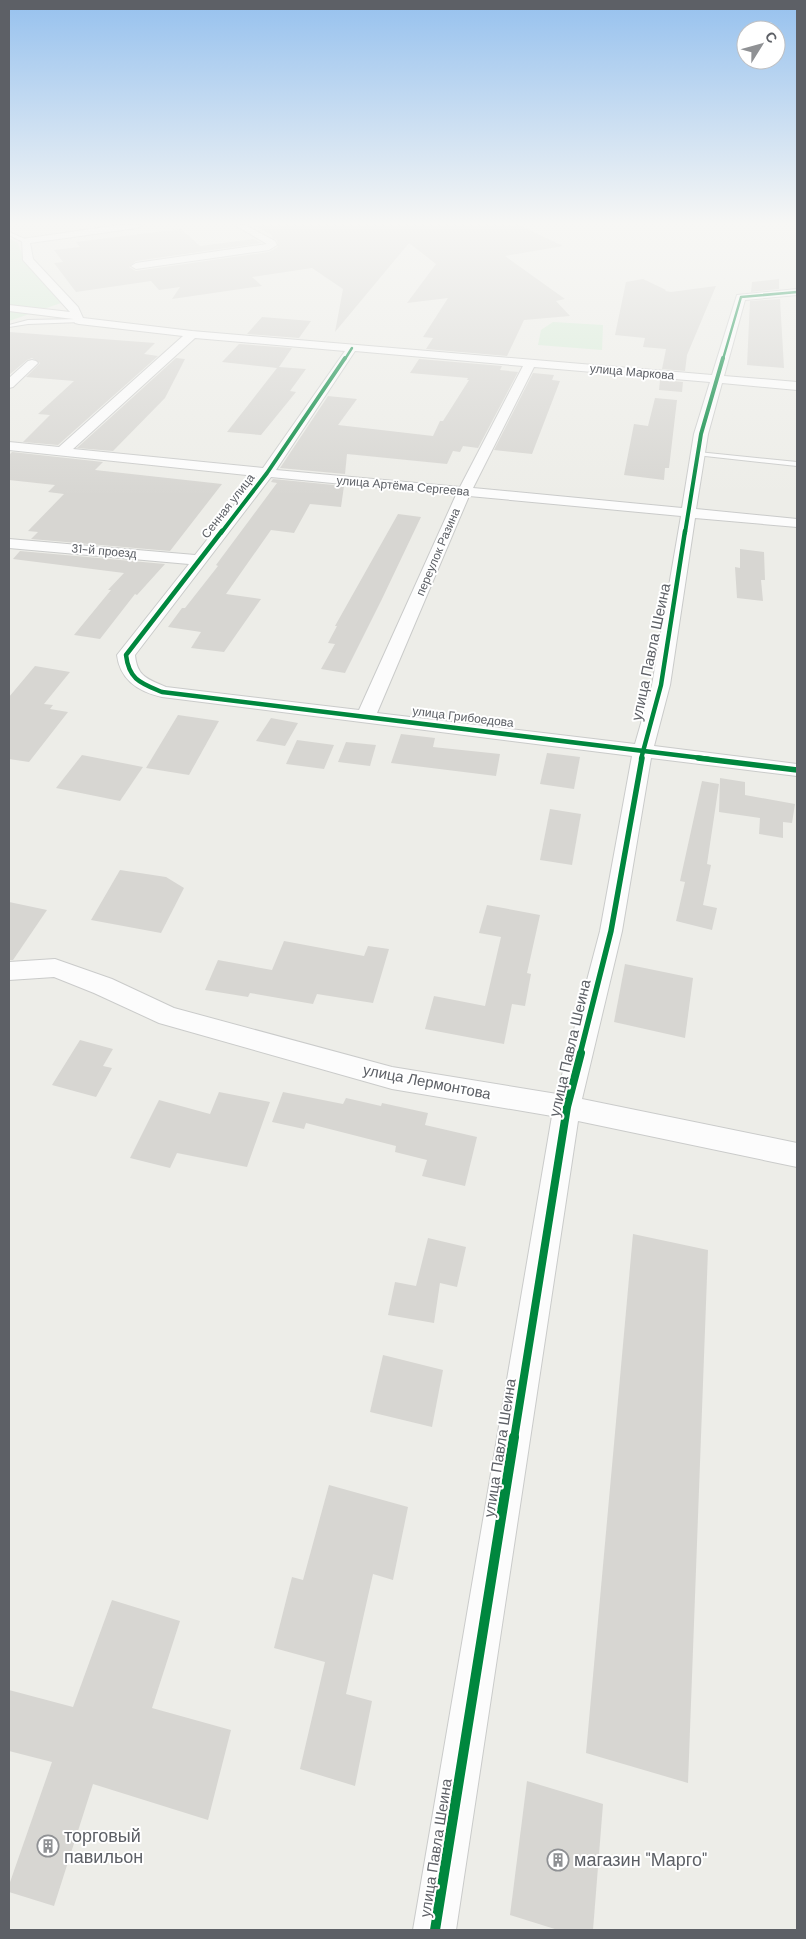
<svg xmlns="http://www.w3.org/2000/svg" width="806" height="1939" font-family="'DM Sans',sans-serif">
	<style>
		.green { fill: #d5ebd6 }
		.building { fill: #d7d6d2 }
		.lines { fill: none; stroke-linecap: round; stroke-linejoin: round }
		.lane-casing { stroke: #cacbca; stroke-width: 2 }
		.street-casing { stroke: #cacbca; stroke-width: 2 }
		.lane { fill: #fcfcfc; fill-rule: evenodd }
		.street { fill: #fcfcfc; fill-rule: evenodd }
		.cycleway-far5-casing { stroke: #fff; stroke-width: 4 }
		.cycleway-far4-casing { stroke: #fff; stroke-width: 5.5 }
		.cycleway-far3-casing { stroke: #fff; stroke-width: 7 }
		.cycleway-far2-casing { stroke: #fff; stroke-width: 9 }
		.cycleway-far1-casing { stroke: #fff; stroke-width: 11 }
		.cycleway-casing { stroke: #fff; stroke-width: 13 }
		.cycleway-far5 { stroke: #00873e; stroke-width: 2.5 }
		.cycleway-far4 { stroke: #00873e; stroke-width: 4 }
		.cycleway-far3 { stroke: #00873e; stroke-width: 4.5 }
		.cycleway-far2 { stroke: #00873e; stroke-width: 5.5 }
		.cycleway-far1 { stroke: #00873e; stroke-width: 8 }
		.cycleway { stroke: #00873e; stroke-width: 10 }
		.labels { text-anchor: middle; stroke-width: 4; stroke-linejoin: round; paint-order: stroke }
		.far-street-label { font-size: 12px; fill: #5d6066; stroke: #fff }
		.street-label { font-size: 15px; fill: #5d6066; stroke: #fff }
		.near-poi-label { font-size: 18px; fill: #5d6066; stroke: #fff; text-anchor: start }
	</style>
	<rect width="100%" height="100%" fill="#edede8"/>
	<g class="green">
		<path d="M9,238L18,243L24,261L61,303L9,321Z"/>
		<path d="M553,322L603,325L602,350L538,345L541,330Z"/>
	</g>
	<g class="building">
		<path d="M254,225H519L563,246L505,256L565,299L556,301L570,316L524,320L507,356L426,349L433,338L423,337L448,298L407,303L436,264L409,243L335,332L343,289L312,268L252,277L262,286L172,299L180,287L159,290L151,281L76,292L54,263L63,262L54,250L80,247L76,242L181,229L200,246L254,239L261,243L136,261L129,267L136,271L269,252L278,247L277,240L271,237L273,236Z"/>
		<path d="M643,279L666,290L665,291L671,292L716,286L687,355L685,371L662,369L666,349L643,347L645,338L615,335L626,282Z"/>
		<path d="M779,279V289L751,292L752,282Z"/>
		<path d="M780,299L784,368L747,365L750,301Z"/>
		<path d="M262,317L311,321L299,338L247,334Z"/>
		<path d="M9,332L155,343L144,354L158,356L58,445L23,442L50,415L38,414L74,381L26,377L40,363L32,358L27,360L9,375Z"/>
		<path d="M239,344L292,348L279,367L306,369L290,391L296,392L261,435L227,432L277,368L222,362Z"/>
		<path d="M176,358L185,359L165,398L113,451L77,448Z"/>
		<path d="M419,359L502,366L500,370L518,372L478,448L463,446L460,452L453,451L447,464L347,454L345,474L280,468L328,396L357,399L338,425L433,436L440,421H443L469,380H467L468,378L410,373Z"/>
		<path d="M533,373L554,375L552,380L560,381L532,454L494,450Z"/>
		<path d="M660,380L683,382L682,392L659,390Z"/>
		<path d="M655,398L677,400L669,468H665L664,480L624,475L634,424L648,426Z"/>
		<path d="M12,452L103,462L95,470L222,484L170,551L31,539L38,532L28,531L64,494L48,492L55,485L9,480V455Z"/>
		<path d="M273,479L344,486L341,507L310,504L294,533L271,530L226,594L261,599L224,652L191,648L201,632L168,627L182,608H185L218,566L216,565L277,483L271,482Z"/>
		<path d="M398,514L421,517L381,601L345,673L321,669L335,644L328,643L337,626H335Z"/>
		<path d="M740,549L764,552L765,580H761L763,601L737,598L735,567L740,568Z"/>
		<path d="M20,551L165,564L137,595L135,594L100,639L74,635L111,590H108L124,573L13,559Z"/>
		<path d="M35,666L70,672L44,704L53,705L50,709L68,712L29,762L9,759V697Z"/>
		<path d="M178,715L219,721L189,775L146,768Z"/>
		<path d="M271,718L298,723L285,746L256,741Z"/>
		<path d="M401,734L435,738L433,747L500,754L496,776L391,763Z"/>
		<path d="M297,740L334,745L324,769L286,764Z"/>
		<path d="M346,742L376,745L370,766L338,762Z"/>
		<path d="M547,753L580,757L574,789L540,784Z"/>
		<path d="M82,755L143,767L120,801L56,788Z"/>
		<path d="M720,778L745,782V795L795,804L792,823L783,822V838L759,834L760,818L719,812Z"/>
		<path d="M702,781L719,784L707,864L711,865L703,905L717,908L712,930L676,921L685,882L680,881Z"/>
		<path d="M550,809L581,814L572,865L540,860Z"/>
		<path d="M120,870L166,877L184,888L161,933L91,920Z"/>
		<path d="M9,902L47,910L13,960H9Z"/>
		<path d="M487,905L540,915L527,973L531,974L525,1006L512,1004L504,1044L425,1029L434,996L485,1006L501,937L479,933Z"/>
		<path d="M284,941L364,956L368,946L389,949L373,1003L317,994L313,1004L250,993L248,997L205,990L218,960L272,970Z"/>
		<path d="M625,964L693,978L685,1038L614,1022Z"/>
		<path d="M80,1040L113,1049L103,1066L112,1068L96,1097L52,1085Z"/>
		<path d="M219,1092L270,1102L247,1167L177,1153L170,1168L130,1158L159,1100L210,1114Z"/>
		<path d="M283,1092L343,1104L346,1098L381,1106L382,1103L428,1113L425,1125L477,1137L465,1186L422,1176L427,1160L395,1152L396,1146L306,1123L304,1129L272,1122Z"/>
		<path d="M633,1234L708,1250L688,1783L586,1753Z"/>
		<path d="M428,1238L466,1247L457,1287L440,1283L434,1323L388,1315L395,1282L416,1286Z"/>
		<path d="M383,1355L443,1370L432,1427L370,1412Z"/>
		<path d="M329,1485L408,1507L393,1580L373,1574L346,1694L372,1701L355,1786L300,1769L325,1662L274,1648L292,1577L303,1580Z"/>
		<path d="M112,1600L180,1621L152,1708L231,1730L208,1820L93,1784L54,1906L9,1892V1885L52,1762L9,1751V1690L73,1707Z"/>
		<path d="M527,1781L603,1804L593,1930H558L510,1915Z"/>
	</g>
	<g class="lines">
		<g class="lane-casing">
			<g id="lane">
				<path d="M9,232L27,240V241L23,242L9,235Z"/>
				<path d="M79,319L81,322L28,324L9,327V325L28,320Z"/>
				<path d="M698,452L797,462V466L696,455L695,454Z"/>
			</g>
		</g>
		<g class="street-casing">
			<g id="street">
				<path d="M119,225H141L137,228L30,243L33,259L78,307L83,318L192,331L712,375L737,295L797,289V295L745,300L724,376L797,382V390L722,383L708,434L696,509L797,519V527L695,518L670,685L654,746L797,764V776L651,758L622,931L582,1099L797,1143V1167L578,1121L456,1930H413L552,1116L392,1089L159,1023L94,993L54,977L9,980V962L55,959L112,979L174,1008L392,1067L557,1094L600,931L632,756L162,697C139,692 120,680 117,655L189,564L9,548V539L195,555L257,476L9,450V442L59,447L183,336L79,324L75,323L73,319L9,311V305L70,312L23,260L22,239ZM195,338L345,351L263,468L73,449ZM355,351L523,366L460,487L276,470ZM534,367L710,382L694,434L682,508L473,488ZM271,477L456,495L359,710L166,687C148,679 137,677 135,655ZM469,496L681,516L652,685L635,744L377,713Z"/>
				<path d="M235,225H245L275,241L277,245L269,250L136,269L131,266L136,263L267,244Z"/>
				<path d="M32,360L36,361L38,363L36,365L13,387L9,388V378L28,361Z"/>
			</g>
		</g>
		<use href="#lane" class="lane"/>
		<use href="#street" class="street"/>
		<g class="cycleway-far5-casing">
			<g id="cycleway-far5">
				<path d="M345,359L352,348"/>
				<path d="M723,359L741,297L797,292"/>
			</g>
		</g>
		<g class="cycleway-far4-casing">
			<g id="cycleway-far4">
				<path d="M221,533L267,473L345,358"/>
				<path d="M685,533L701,434L723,358"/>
			</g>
		</g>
		<g class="cycleway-far3-casing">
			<g id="cycleway-far3">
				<path d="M222,531L126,655C129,680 141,683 162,692L709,759"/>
				<path d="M641,759L661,685L685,531"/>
			</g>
		</g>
		<g class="cycleway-far2-casing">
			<g id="cycleway-far2">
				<path d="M698,758L797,770"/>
				<path d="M580,1054L611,931L642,758"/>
			</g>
		</g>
		<g class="cycleway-far1-casing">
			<path id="cycleway-far1" d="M514,1439L567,1107L581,1053"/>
		</g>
		<g class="cycleway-casing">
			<path id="cycleway" d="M435,1930L514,1437"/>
		</g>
		<use href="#cycleway-far5" class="cycleway-far5"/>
		<use href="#cycleway-far4" class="cycleway-far4"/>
		<use href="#cycleway-far3" class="cycleway-far3"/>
		<use href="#cycleway-far2" class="cycleway-far2"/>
		<use href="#cycleway-far1" class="cycleway-far1"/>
		<use href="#cycleway" class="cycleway"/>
	</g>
	<linearGradient id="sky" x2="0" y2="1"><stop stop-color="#96c1ee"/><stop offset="0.45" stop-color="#f7f7f5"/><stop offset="1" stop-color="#f7f7f5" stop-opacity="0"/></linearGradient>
	<rect width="806" height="496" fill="url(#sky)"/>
	<defs>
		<g id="building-ring" transform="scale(1.125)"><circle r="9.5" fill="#fff" stroke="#8f9194" stroke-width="1.5"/><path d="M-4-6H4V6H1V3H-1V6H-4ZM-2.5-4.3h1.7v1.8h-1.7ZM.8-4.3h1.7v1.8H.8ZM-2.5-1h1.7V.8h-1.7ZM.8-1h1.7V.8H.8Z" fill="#8f9194"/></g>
	</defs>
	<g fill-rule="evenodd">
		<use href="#building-ring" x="48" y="1846"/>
		<use href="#building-ring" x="558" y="1860"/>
	</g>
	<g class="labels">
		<g class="far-street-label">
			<text transform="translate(632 372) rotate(5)" y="4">улица Маркова</text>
			<text transform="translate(403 486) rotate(5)" y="4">улица Артёма Сергеева</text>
			<text transform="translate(228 506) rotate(-52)" y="4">Сенная улица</text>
			<text transform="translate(104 551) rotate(5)" y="4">31-й проезд</text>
			<text transform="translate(438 552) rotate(-67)" y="4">переулок Разина</text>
			<text transform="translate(463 717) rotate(7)" y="4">улица Грибоедова</text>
		</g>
		<g class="street-label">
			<text transform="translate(651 652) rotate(-78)" y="5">улица Павла Шеина</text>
			<text transform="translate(570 1048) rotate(-77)" y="5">улица Павла Шеина</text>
			<text transform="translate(427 1082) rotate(11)" y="5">улица Лермонтова</text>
			<text transform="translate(500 1448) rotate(-81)" y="5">улица Павла Шеина</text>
			<text transform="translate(436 1848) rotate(-81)" y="5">улица Павла Шеина</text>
		</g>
		<g class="near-poi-label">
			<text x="64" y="1842">торговый<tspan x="64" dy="21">павильон</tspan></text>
			<text x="574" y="1866">магазин "Марго"</text>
		</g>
	</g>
	<rect width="806" height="1939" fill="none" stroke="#5d6066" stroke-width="20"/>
	<g transform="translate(761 45) rotate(53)"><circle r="24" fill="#ffffff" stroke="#bebfc2"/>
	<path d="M0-4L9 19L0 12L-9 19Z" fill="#8f9194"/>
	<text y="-8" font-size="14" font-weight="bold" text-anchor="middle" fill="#5d6066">С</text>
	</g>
</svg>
